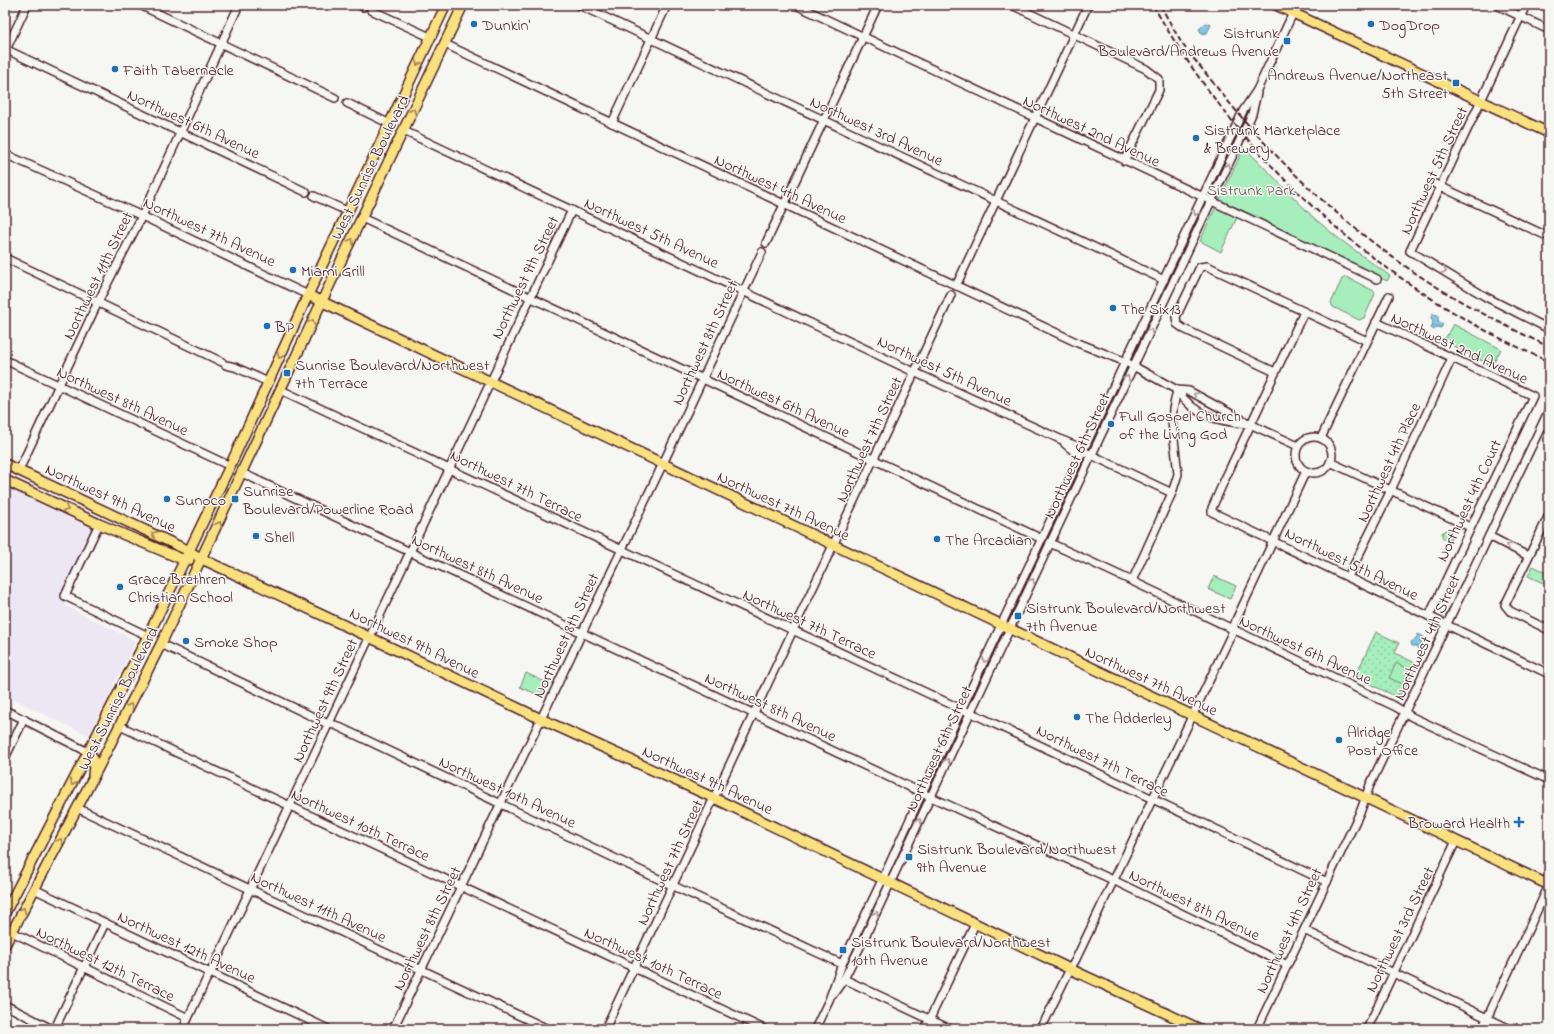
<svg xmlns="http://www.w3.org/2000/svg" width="1554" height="1034" font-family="'Indie Flower',sans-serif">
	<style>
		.built { fill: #ece7f3 }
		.grass { fill: url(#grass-dots); stroke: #788673 }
		.green { fill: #a6eebb; stroke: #788673 }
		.water { fill: url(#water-ripples); stroke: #6c8499 }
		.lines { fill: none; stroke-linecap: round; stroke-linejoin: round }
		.minor-casing { stroke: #4a1f2b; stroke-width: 10 }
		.major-casing { stroke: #4a1f2b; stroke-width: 12 }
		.minor { stroke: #f6f6f2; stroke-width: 7 }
		.major { stroke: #fae180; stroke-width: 9 }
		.rail { stroke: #4a1f2b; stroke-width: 2; stroke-dasharray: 6 3; stroke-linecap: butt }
		.oneway { stroke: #a28056 }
		.oneway2 { stroke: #a99598 }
		.poi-dot { fill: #1f6fb2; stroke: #f6f6f2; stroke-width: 1.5 }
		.labels { text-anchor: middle; stroke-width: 3; stroke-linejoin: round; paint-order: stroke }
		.poi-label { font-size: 16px; fill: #4a1f2b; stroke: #f6f6f2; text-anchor: start }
		.street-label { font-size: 16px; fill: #4a1f2b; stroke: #f6f6f2 }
		.park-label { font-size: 16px; fill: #61534f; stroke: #f6f6f2 }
	</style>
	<defs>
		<pattern id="grass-dots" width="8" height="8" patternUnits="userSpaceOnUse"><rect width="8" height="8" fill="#a6eebb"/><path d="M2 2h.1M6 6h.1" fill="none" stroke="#90cca1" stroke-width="1.8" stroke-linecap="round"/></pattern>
		<pattern id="water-ripples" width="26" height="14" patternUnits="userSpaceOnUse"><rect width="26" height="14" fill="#82c8e3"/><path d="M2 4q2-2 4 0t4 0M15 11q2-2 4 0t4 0" fill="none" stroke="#72abc3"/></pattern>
	</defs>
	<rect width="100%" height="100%" fill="#f6f6f2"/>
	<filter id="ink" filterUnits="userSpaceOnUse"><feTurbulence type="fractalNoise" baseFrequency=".025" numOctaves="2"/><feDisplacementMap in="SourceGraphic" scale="8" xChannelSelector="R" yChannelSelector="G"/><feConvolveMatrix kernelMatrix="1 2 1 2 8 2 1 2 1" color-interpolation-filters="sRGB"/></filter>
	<g filter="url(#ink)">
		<path class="built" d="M5,486L101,533L65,606L136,641L89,736L5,695Z"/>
		<path class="grass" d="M1376,632L1399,643L1395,653L1417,664L1404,692L1395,696L1355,677Z"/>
		<g class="green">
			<path d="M1244,147L1314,218L1338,238L1390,276L1387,281L1240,211L1221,252L1200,241Z"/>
			<path d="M1346,277L1374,291L1375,294L1364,318L1359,320L1333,307L1331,303L1342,279Z"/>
			<path d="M1453,324L1501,349L1492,366L1444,341Z"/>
			<circle cx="1447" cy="535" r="5"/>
			<path d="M1533,566L1549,574V586L1528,576Z"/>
			<path d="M1214,576L1236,586L1230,599L1208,589Z"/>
			<path d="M1396,663L1409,670L1403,684L1389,678Z"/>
			<path d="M526,673L547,683L541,696L520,687Z"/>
		</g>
		<g class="water">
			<path d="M1206,23L1211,25L1207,33L1202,34L1199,29Z"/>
			<path d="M1433,314L1438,315V321L1443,324L1441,328L1437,327L1434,330L1431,328L1433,323L1431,317Z"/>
			<path d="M1418,634L1424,637L1421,642L1422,648L1419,650L1416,646H1412L1411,642L1416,639Z"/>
		</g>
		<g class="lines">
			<g class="minor-casing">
				<g id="minor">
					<path d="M140,5L335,98"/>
					<path d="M360,5L363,7"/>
					<path d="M579,5L1164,280"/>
					<path d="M796,5L1377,279"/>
					<path d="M1012,5L1146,69L1159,79V90L1124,161"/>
					<path d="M1497,5L1549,30"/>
					<path d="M1526,5L1410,251L1486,297L1549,329"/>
					<path d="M371,10L430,37"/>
					<path d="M445,44L1078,343L1126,362L1177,390L1189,391L1250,424L1298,446"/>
					<path d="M5,49L306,192"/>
					<path d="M5,52L27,5"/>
					<path d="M347,103L390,124"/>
					<path d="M612,123L667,5"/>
					<path d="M404,131L914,372L1062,440L1079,447L1083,451L1172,493"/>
					<path d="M5,154L142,216L308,295"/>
					<path d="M1435,184L1549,237"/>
					<path d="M314,196L349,212"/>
					<path d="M362,218L1042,539"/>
					<path d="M766,243L878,5"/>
					<path d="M5,258L222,362"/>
					<path d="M956,286L1088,5"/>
					<path d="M1304,312L1224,481L1212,508V512L1549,674"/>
					<path d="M1376,322L1533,396L1429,616"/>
					<path d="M5,360L230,466"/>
					<path d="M226,365L235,367L268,382"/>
					<path d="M1275,372L1184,329L1177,324L1176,317L1200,267L1207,266L1367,341"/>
					<path d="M281,390L961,709L976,715L1327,882"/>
					<path d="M1177,390C1195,417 1218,421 1248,424"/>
					<circle cx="1314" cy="455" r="18"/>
					<path d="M1321,438L1389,296"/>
					<path d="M1065,444L1076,453L1083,451"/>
					<path d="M1330,462L1470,527"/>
					<path d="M19,470L98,302L142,216L239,5"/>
					<path d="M242,473L931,797L1113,880L1287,965"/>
					<path d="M1549,515L1505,605L1510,611L1549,630"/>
					<path d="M99,524L65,596L148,636"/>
					<path d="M1489,536L1528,556"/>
					<path d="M1050,543L1132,581L1396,707L1412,717L1549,780"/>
					<path d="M1348,577L1391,490L1452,358"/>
					<path d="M1132,581L1172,493L1178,474L1172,422L1173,409L1177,390"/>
					<path d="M161,644L328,724L335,725L650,875L842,964"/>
					<path d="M5,710L88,752"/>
					<path d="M120,726L764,1029"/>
					<path d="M5,758L24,719"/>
					<path d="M77,808L548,1029"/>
					<path d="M34,889L328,1029"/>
					<path d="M1304,930L1510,1029"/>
					<path d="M12,932L188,1018"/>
					<path d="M844,979L950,1029"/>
					<path d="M834,993L844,979L861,945L1247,125L1252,114L1257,93"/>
					<path d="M5,1005L52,1029"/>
					<path d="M56,1029V1026L105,923"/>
					<path d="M183,1029L206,980L211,972L572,210"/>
					<path d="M393,1029L667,455L762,252"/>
					<path d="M605,1029L951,295"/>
					<path d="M815,1029L829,1000L842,964L883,878L922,793L1243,111L1257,90L1293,13L1294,5"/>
					<path d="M925,1029L975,924"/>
					<path d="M1041,1029L1070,969L1075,961L1231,635L1236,620L1306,471"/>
					<path d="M1257,1029L1361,810L1370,785L1549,410"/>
					<path d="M1367,1029L1456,841"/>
					<path d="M1482,1029L1549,885"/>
				</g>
			</g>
			<g class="major-casing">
				<g id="major">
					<path d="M1276,5L1549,133"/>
					<path d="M308,295L1549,885"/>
					<path d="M5,464L189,551L202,559L369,637L541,719L714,798L1070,969L1200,1029"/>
					<path d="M5,480L99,524L184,560H189"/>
					<path d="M88,752C96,758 94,766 93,775"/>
					<path d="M5,913L148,636L230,466L308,295L446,5"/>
					<path d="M5,945L93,778L161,644L322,301L463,5"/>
				</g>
			</g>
			<use href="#minor" class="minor"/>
			<use href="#major" class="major"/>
			<g class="rail">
				<path d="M1153,5C1221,126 1320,228 1437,302C1472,325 1511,344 1549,362"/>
				<path d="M1160,5C1167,17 1174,30 1181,42C1190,55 1201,67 1211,80C1273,159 1345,228 1429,282C1468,307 1508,327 1549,347"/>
			</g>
		</g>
		<defs><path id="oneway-chevron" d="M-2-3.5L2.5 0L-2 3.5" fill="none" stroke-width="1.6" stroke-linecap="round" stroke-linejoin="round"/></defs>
		<g class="oneway">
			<use href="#oneway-chevron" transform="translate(418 63) rotate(115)"/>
			<use href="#oneway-chevron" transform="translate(413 111) rotate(-65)"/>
			<use href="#oneway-chevron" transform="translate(351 241) rotate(-64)"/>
			<use href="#oneway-chevron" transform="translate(312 322) rotate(-65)"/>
			<use href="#oneway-chevron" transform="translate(280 356) rotate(115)"/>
			<use href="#oneway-chevron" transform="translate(66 509) rotate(25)"/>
			<use href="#oneway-chevron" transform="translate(219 524) rotate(-65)"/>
			<use href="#oneway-chevron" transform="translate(154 534) rotate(-155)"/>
			<use href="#oneway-chevron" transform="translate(130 706) rotate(-63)"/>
			<use href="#oneway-chevron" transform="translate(73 783) rotate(117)"/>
			<use href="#oneway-chevron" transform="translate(60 841) rotate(-62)"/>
			<use href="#oneway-chevron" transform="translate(23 910) rotate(-62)"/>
		</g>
		<g class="oneway2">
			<use href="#oneway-chevron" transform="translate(1228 166) rotate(-65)"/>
			<use href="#oneway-chevron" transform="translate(1196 213) rotate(115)"/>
			<use href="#oneway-chevron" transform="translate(1444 271) rotate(31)"/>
			<use href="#oneway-chevron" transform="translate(1150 331) rotate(-65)"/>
			<use href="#oneway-chevron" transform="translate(1127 378) rotate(-65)"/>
			<use href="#oneway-chevron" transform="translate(1196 395) rotate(-153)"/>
			<use href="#oneway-chevron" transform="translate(1509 546) rotate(-153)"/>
			<use href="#oneway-chevron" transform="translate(1032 581) rotate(-65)"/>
			<use href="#oneway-chevron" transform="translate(985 660) rotate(115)"/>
			<use href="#oneway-chevron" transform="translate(947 761) rotate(-65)"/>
			<use href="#oneway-chevron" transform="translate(919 821) rotate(-65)"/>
			<use href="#oneway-chevron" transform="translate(876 914) rotate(-65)"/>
		</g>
	</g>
	<g class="poi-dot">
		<circle cx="474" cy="24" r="4"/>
		<circle cx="1371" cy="24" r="4"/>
		<rect x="1283" y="37" width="8" height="8" rx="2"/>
		<circle cx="115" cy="69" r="4"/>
		<rect x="1452" y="79" width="8" height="8" rx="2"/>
		<circle cx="1196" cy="138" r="4"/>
		<circle cx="293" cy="270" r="4"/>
		<circle cx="1113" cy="308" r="4"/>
		<circle cx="267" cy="326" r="4"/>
		<rect x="283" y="369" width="8" height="8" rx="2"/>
		<circle cx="1111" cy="424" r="4"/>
		<circle cx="167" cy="499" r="4"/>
		<rect x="231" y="495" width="8" height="8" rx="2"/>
		<circle cx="256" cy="536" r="4"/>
		<circle cx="937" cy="539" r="4"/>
		<circle cx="120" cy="587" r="4"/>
		<rect x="1014" y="612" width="8" height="8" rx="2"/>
		<circle cx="186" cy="641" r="4"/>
		<circle cx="1077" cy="717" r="4"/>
		<circle cx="1339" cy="740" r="4"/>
		<path d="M1517 816h4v4h4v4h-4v4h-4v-4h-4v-4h4z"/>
		<rect x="905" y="853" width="8" height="8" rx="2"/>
		<rect x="839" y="946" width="8" height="8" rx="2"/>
	</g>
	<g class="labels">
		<g class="poi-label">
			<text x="482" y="30">Dunkin'</text>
			<text x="1379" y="30">DogDrop</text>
			<text x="1279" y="38" text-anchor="end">Sistrunk<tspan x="1279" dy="18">Boulevard/Andrews Avenue</tspan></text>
			<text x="123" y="75">Faith Tabernacle</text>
			<text x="1448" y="80" text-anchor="end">Andrews Avenue/Northeast<tspan x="1448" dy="18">5th Street</tspan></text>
			<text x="1204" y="135">Sistrunk Marketplace<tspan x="1204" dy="18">&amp; Brewery</tspan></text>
			<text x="301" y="276">Miami Grill</text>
			<text x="1121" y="314">The Six13</text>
			<text x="275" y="332">BP</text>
			<text x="295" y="370">Sunrise Boulevard/Northwest<tspan x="295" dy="18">7th Terrace</tspan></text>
			<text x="1119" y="421">Full Gospel Church<tspan x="1119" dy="18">of the Living God</tspan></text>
			<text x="243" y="496">Sunrise<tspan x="243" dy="18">Boulevard/Powerline Road</tspan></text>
			<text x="175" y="505">Sunoco</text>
			<text x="264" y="542">Shell</text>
			<text x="945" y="545">The Arcadian</text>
			<text x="128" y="584">Grace Brethren<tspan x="128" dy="18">Christian School</tspan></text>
			<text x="1026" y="613">Sistrunk Boulevard/Northwest<tspan x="1026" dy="18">7th Avenue</tspan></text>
			<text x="194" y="647">Smoke Shop</text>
			<text x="1085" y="723">The Adderley</text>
			<text x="1347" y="737">Alridge<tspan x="1347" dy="18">Post Office</tspan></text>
			<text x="1510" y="828" text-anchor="end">Broward Health</text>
			<text x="917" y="854">Sistrunk Boulevard/Northwest<tspan x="917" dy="18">9th Avenue</tspan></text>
			<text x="851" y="947">Sistrunk Boulevard/Northwest<tspan x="851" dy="18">10th Avenue</tspan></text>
		</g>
		<g class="street-label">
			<text transform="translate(194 123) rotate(25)" y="6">Northwest 6th Avenue</text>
			<text transform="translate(877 130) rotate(25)" y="6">Northwest 3rd Avenue</text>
			<text transform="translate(1092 130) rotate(25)" y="6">Northwest 2nd Avenue</text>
			<text transform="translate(369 167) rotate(-64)" y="6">West Sunrise Boulevard</text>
			<text transform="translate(1433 170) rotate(-65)" y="6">Northwest 5th Street</text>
			<text transform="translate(781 188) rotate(25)" y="6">Northwest 4th Avenue</text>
			<text transform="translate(210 231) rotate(25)" y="6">Northwest 7th Avenue</text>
			<text transform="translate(652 232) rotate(25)" y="6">Northwest 5th Avenue</text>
			<text transform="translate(97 275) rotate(-64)" y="6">Northwest 11th Street</text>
			<text transform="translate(524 277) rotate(-64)" y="6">Northwest 9th Street</text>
			<text transform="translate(704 342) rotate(-65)" y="6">Northwest 8th Street</text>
			<text transform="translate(1460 347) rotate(25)" y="6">Northwest 2nd Avenue</text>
			<text transform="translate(945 370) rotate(25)" y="6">Northwest 5th Avenue</text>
			<text transform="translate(123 400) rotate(25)" y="6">Northwest 8th Avenue</text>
			<text transform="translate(784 402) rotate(25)" y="6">Northwest 6th Avenue</text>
			<text transform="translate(868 439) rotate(-65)" y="6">Northwest 7th Street</text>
			<text transform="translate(1076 455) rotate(-65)" y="6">Northwest 6th Street</text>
			<text transform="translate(1388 462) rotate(-65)" y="6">Northwest 4th Place</text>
			<text transform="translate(517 485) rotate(26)" y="6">Northwest 7th Terrace</text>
			<text transform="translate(111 497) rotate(25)" y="6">Northwest 9th Avenue</text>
			<text transform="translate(1468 500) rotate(-65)" y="6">Northwest 4th Court</text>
			<text transform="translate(784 505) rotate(25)" y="6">Northwest 7th Avenue</text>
			<text transform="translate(1352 563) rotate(26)" y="6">Northwest 5th Avenue</text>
			<text transform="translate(478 568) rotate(25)" y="6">Northwest 8th Avenue</text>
			<text transform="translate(810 623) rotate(25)" y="6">Northwest 7th Terrace</text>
			<text transform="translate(565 635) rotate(-65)" y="6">Northwest 8th Street</text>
			<text transform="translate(1426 637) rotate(-65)" y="6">Northwest 4th Street</text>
			<text transform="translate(415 642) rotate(26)" y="6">Northwest 9th Avenue</text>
			<text transform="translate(1306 649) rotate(25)" y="6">Northwest 6th Avenue</text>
			<text transform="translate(1152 680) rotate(25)" y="6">Northwest 7th Avenue</text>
			<text transform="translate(117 698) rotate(-63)" y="6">West Sunrise Boulevard</text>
			<text transform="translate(324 700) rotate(-65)" y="6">Northwest 9th Street</text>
			<text transform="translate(771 706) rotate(25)" y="6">Northwest 8th Avenue</text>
			<text transform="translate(938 748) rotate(-65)" y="6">Northwest 6th Street</text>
			<text transform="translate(1103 760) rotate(26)" y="6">Northwest 7th Terrace</text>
			<text transform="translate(708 779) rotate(25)" y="6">Northwest 9th Avenue</text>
			<text transform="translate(508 791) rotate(25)" y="6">Northwest 10th Avenue</text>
			<text transform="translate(361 824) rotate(25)" y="6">Northwest 10th Terrace</text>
			<text transform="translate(669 862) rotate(-65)" y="6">Northwest 7th Street</text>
			<text transform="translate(1195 904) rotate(26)" y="6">Northwest 8th Avenue</text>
			<text transform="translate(319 906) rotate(25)" y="6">Northwest 11th Avenue</text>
			<text transform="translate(426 928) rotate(-64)" y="6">Northwest 8th Street</text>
			<text transform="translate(1399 929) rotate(-64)" y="6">Northwest 3rd Street</text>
			<text transform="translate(1288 930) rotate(-65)" y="6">Northwest 4th Street</text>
			<text transform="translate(187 946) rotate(25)" y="6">Northwest 12th Avenue</text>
			<text transform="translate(654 962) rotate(25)" y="6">Northwest 10th Terrace</text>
			<text transform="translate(106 963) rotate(26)" y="6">Northwest 12th Terrace</text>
		</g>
		<g class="park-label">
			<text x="1251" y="195">Sistrunk Park</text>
		</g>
	</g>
	<rect width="1554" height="1034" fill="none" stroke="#f6f6f2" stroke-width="20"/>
	<rect x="10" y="10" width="1534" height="1014" fill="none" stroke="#4a1f2b" stroke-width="1.5" filter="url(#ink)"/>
</svg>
